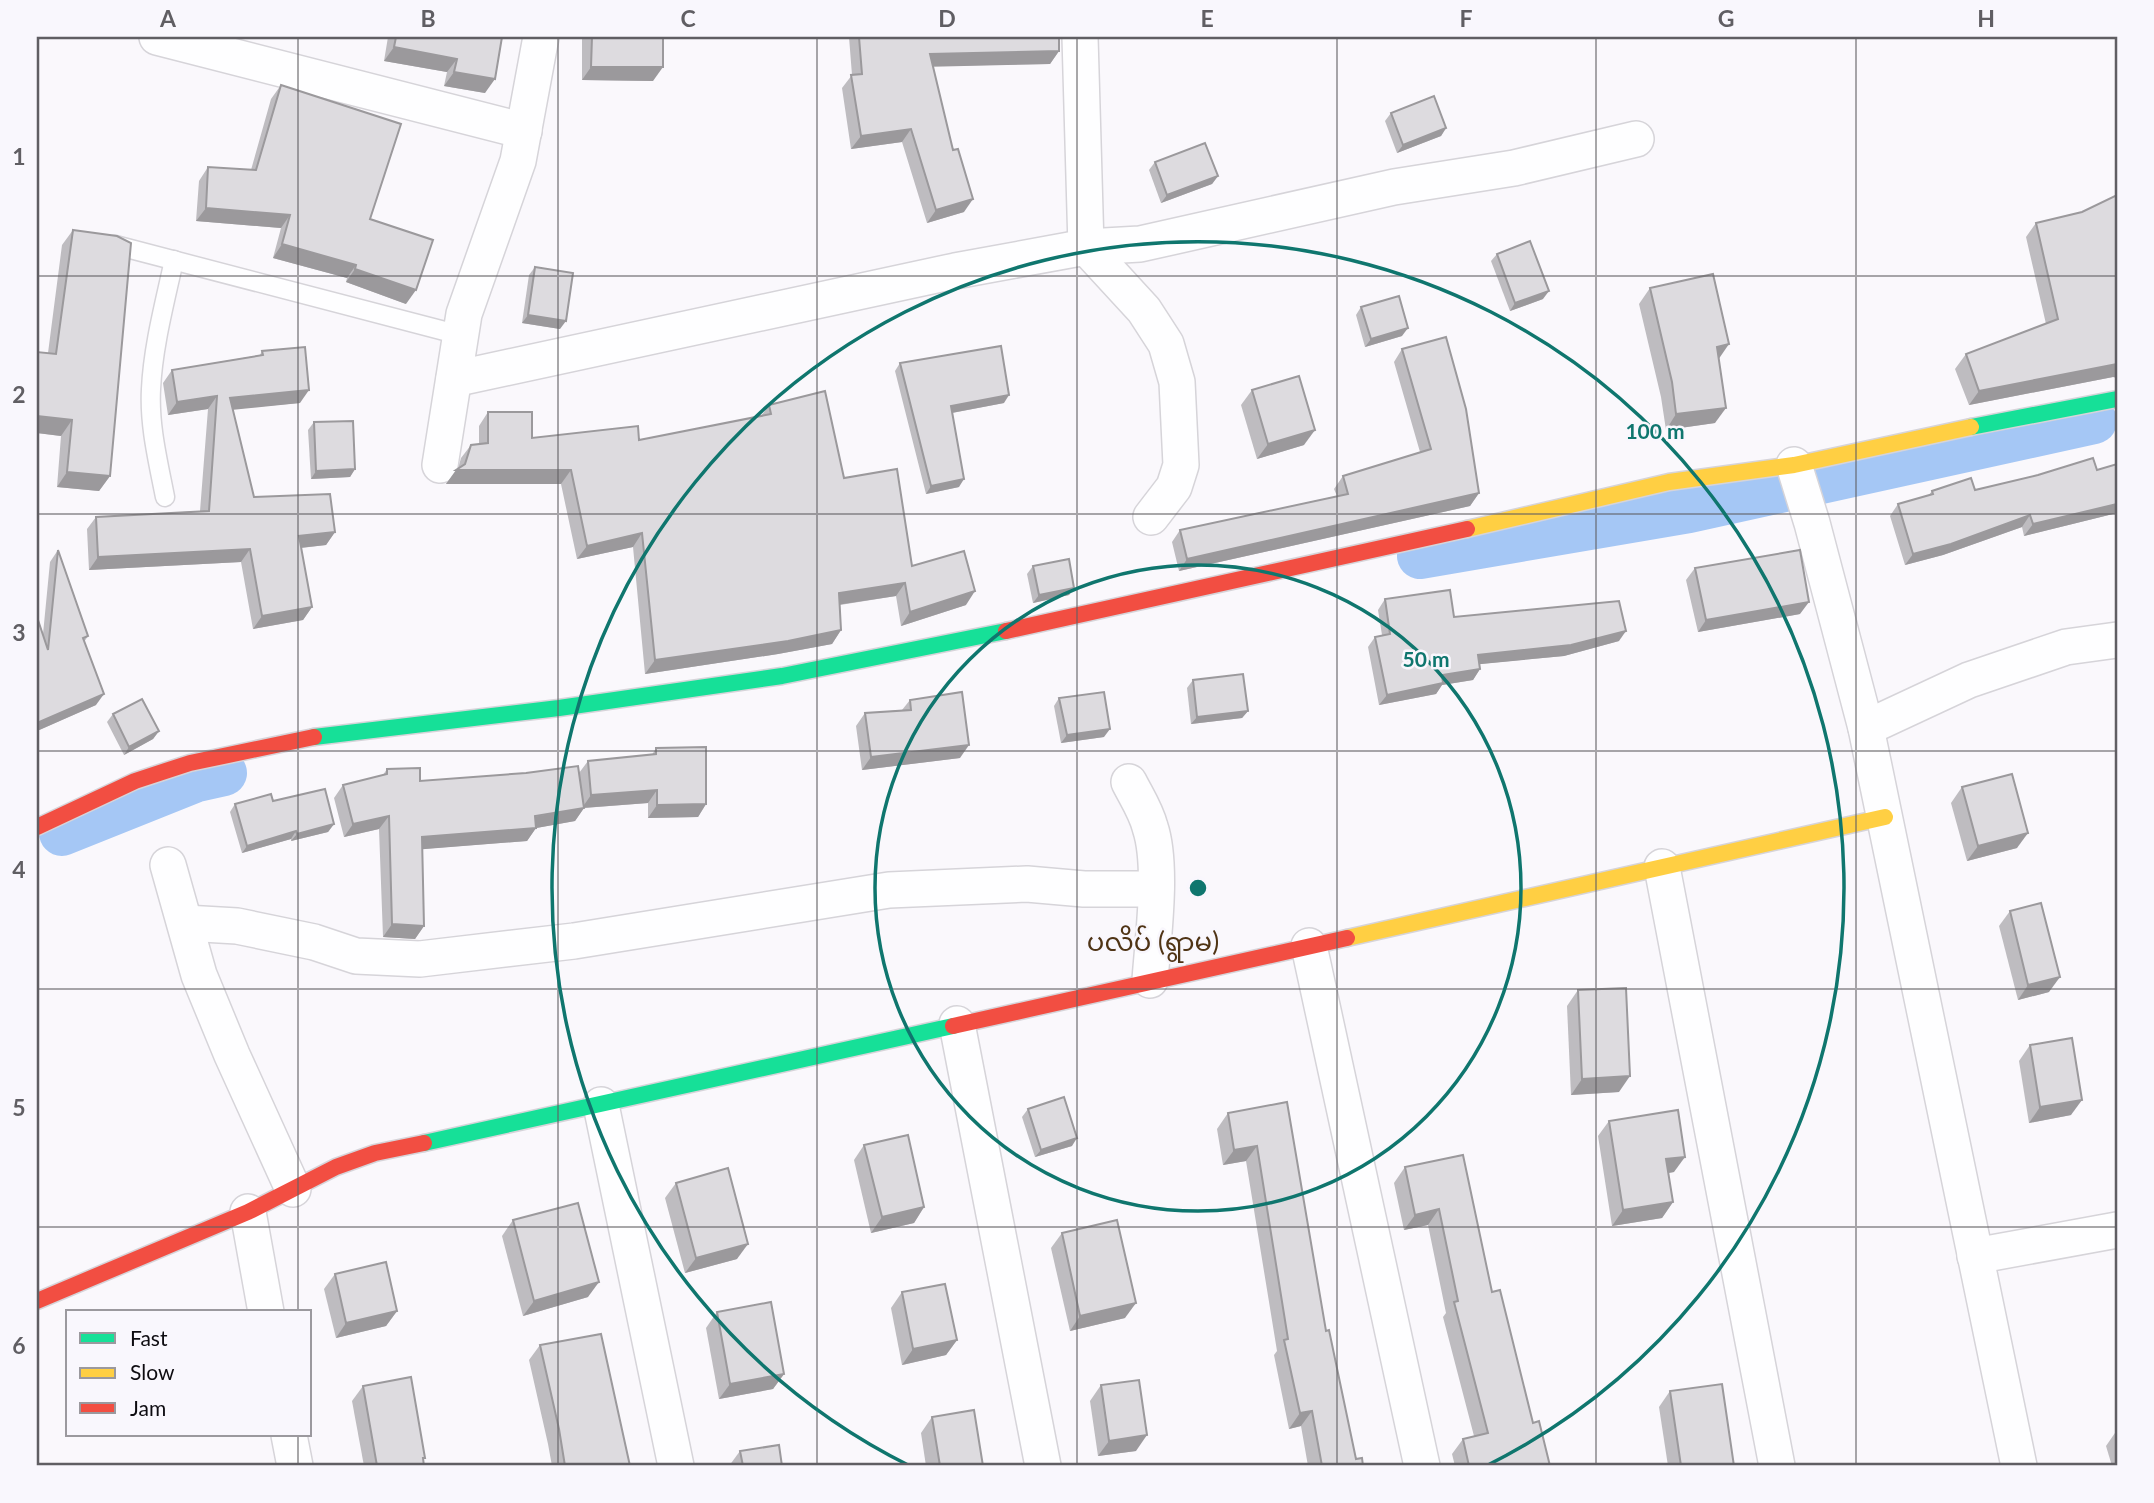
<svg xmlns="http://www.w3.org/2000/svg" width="2154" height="1503" font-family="Lato,'Noto Sans Myanmar',sans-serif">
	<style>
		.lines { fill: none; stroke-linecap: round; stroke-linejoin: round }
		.canal { stroke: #a5c7f5; stroke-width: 46 }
		.lane-casing { stroke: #d6d4d9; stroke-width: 21 }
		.street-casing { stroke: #d6d4d9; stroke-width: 38 }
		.fast-casing { stroke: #d6d4d9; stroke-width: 19 }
		.slow-casing { stroke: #d6d4d9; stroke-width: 19 }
		.jam-casing { stroke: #d6d4d9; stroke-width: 19 }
		.lane { stroke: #fefeff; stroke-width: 18 }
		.street { stroke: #fefeff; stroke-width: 35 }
		.fast { stroke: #16e098; stroke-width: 16 }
		.slow { stroke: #ffcf43; stroke-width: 16 }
		.jam { stroke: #f24e42; stroke-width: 16 }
		.wall { fill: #bebcc0 }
		.shaded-wall { fill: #9b999c }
		.building { fill: #dddbdf; stroke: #9b999c; stroke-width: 2 }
		.grid { fill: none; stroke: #605e63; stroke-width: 2; stroke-opacity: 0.55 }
		.ring { fill: none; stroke: #0f766e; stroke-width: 3.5 }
		.labels { text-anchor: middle; stroke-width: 5; stroke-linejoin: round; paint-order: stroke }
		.quarter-label { font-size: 26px; fill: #4f3415; stroke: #f9f7fd }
		.centre { fill: #0f766e; stroke: #f9f7fd; stroke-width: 3.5 }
		.ring-label { font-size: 21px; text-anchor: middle; font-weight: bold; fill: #0f766e; stroke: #f9f7fd; stroke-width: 5; stroke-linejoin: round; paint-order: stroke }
		.neatline { fill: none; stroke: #605e63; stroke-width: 2.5 }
		.grid-label { font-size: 23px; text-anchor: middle; font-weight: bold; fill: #605e63 }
	</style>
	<rect width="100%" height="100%" fill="#faf8fc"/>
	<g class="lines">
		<g class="canal">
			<path d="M1420,556L1689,510L2094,421"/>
			<path d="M62,833L197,779L224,773"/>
		</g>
		<g class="lane-casing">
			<g id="lane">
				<path d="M115,245L460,335"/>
				<path d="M165,497C158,461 149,425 151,389C153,346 165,302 174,260"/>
			</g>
		</g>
		<g class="street-casing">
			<g id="street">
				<path d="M157,37L524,131"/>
				<path d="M1080,37L1086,247L1144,310L1166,344L1177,382L1181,465L1174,487L1151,517"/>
				<path d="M454,379L955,271L1086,247L1140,244L1394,187L1514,168L1636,139"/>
				<path d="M440,465L464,314L518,161L541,37"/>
				<path d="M1794,465L1812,523L1866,728L2019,1466"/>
				<path d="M1866,728L1969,680L2066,647L2117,640"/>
				<path d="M1129,782C1136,796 1146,811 1150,827C1163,865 1153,939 1150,980"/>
				<path d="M168,865L199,975L232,1055L293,1189"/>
				<path d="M1662,867L1777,1466"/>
				<path d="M185,923L237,926L314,942L356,956L420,959L574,941L889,890L1027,884L1084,889H1156"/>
				<path d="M1309,946L1422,1466"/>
				<path d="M957,1024L1043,1466"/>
				<path d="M601,1105L676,1466"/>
				<path d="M248,1212L266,1312"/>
				<path d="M1975,1256L2117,1230"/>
				<path d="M289,1435L295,1466"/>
			</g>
		</g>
		<g class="fast-casing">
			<g id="fast">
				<path d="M1971,427L2117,399"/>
				<path d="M314,737L559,708L782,676L1006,631"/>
				<path d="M424,1143L953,1026"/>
			</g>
		</g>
		<g class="slow-casing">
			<g id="slow">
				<path d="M1467,529L1669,482L1794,465L1971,427"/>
				<path d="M1347,938L1885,817"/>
			</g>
		</g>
		<g class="jam-casing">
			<g id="jam">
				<path d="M1006,631L1467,529"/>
				<path d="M37,827L135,781L190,763L314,737"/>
				<path d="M953,1026L1347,938"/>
				<path d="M37,1301L248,1212L336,1167L375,1153L424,1143"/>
			</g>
		</g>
		<use href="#lane" class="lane"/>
		<use href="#street" class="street"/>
		<use href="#fast" class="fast"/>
		<use href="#slow" class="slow"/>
		<use href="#jam" class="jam"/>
	</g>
	<g class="wall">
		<path d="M388,37H502L485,93L444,86L447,72L384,61Z"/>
		<path d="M582,37H663L653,81L582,80Z"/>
		<path d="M849,37H1059V51L1050,64L933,66L964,212L927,223L902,142L851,149L842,88L852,75Z"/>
		<path d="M281,85L370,219L406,304L346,282L347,278L273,258L281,228L196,221L199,181L208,167L251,170L271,99Z"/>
		<path d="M1391,113L1446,128L1441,136L1397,153L1385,121Z"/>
		<path d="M1155,162L1218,176L1212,184L1161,203L1149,170Z"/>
		<path d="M2036,223L2113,377L1969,405L1955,369L1966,354L2046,324L2026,237Z"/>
		<path d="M73,230L110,476L99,491L57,487L61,436L37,433V352L48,353L62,245Z"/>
		<path d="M1497,254L1543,299L1510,311L1491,261Z"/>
		<path d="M535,267L560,329L522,323L529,275Z"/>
		<path d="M1650,288L1719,358L1715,423L1666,430L1661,397L1639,304Z"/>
		<path d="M1361,307L1402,336L1365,347L1356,315Z"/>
		<path d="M1402,349L1479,493L1470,506L1179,571L1172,542L1180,530L1337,496L1334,489L1343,476L1420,452L1394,362Z"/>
		<path d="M262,351L300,403L233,409L254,497L335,532L326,545L301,548L312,607L303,620L253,629L241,562L89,570L87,529L96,517L200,511L208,409L168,415L163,383L172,370L260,355Z"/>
		<path d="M900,363L1004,403L952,413L959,487L926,494L895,371Z"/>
		<path d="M1252,390L1304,445L1257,459L1241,405Z"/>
		<path d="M769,405L844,478L912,566L966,605L901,626L896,596L840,605L841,630L832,644L778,654L645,674L633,547L577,559L561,484H446L458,469L461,458L471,445L479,444V426L488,412L532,438L639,440L761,416Z"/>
		<path d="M314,422L355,469L350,477L311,479L308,430Z"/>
		<path d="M2117,464V513L2024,536L2022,527L1943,555L1905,565L1890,516L1898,504L1929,495L1932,491L1975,490L2097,470Z"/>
		<path d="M58,550L88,636L84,642L96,705L37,731L43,634L50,562Z"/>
		<path d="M1033,566L1074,588L1069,595L1033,603L1027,574Z"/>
		<path d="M1695,568L1800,614L1698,632L1686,580Z"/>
		<path d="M1385,599L1454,617L1619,641L1564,656L1480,664V669L1473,680L1442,685L1436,694L1379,705L1368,647L1375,637L1382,635L1378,610Z"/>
		<path d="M1193,680L1248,711L1242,718L1191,724L1187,688Z"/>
		<path d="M1059,698L1104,737L1061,743L1054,706Z"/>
		<path d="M910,700L960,758L862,770L856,726L865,713L902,710Z"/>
		<path d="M113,714L159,731L153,739L124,755L107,722Z"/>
		<path d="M656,748L706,804L698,817L648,818V803L584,808L575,821L536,828L527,841L422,849L424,926L415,939L383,937L379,829L344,837L334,798L343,785L383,775L387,769L420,781L579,773L588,761L652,755Z"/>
		<path d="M1962,787L2017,848L1967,861L1951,803Z"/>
		<path d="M273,801L334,824L328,832L291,841V839L242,853L230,812L235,804Z"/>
		<path d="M2010,911L2049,992L2018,1000L1999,926Z"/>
		<path d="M1578,990L1619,1092L1571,1095L1567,1006Z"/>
		<path d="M2030,1045L2071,1115L2029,1123L2019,1061Z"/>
		<path d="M1287,1102L1326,1331L1356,1459L1363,1466H1308L1301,1426L1289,1429L1274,1355L1277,1351L1246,1161L1223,1165L1217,1129L1228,1113Z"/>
		<path d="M1028,1109L1072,1146L1035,1157L1022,1117Z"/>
		<path d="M1609,1121L1674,1172L1668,1173L1673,1202L1662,1218L1612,1226L1598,1136Z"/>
		<path d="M864,1145L924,1207L914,1223L871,1233L854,1160Z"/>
		<path d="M1463,1155L1492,1292L1533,1423L1550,1466H1455L1452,1454L1463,1439L1474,1436L1443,1317L1446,1313L1428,1225L1404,1230L1394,1183L1405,1167Z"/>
		<path d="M676,1183L737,1259L685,1273L665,1198Z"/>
		<path d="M513,1220L588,1297L523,1316L502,1236Z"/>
		<path d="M1062,1233L1125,1318L1070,1331L1051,1248Z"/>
		<path d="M335,1274L397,1311L386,1326L336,1338L324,1289Z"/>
		<path d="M902,1292L957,1340L946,1355L902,1365L891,1308Z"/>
		<path d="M717,1312L784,1374L773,1389L719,1399L706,1328Z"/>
		<path d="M540,1345L630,1466H552L548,1444L529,1360Z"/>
		<path d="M1101,1385L1136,1451L1098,1456L1090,1401Z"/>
		<path d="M363,1386L423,1461L424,1466H364L352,1401Z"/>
		<path d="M1670,1391L1734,1466H1668L1659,1407Z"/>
		<path d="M932,1417L983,1466H926L921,1433Z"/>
		<path d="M2117,1430V1466H2112L2106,1446Z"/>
		<path d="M740,1451L782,1466H729Z"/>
	</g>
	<g class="shaded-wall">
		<path d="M394,47L457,59L447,72L384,61Z"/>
		<path d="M1059,51L1050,64L921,67L930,54Z"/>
		<path d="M591,67H663L653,81L582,80Z"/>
		<path d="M454,72L495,79L485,93L444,86Z"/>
		<path d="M1446,128L1441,136L1397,153L1403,145Z"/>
		<path d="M911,129L902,142L851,149L861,136Z"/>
		<path d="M1218,176L1212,184L1161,203L1167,195Z"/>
		<path d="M973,199L964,212L927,223L936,210Z"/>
		<path d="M206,208L290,215L281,228L196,221Z"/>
		<path d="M282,244L356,265L347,278L273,258Z"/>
		<path d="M355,269L416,290L406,304L346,282Z"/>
		<path d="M1549,291L1543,299L1510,311L1515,303Z"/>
		<path d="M528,315L566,321L560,329L522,323Z"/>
		<path d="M1408,328L1402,336L1365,347L1371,339Z"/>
		<path d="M1729,344L1718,360L1717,347Z"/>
		<path d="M2117,364V378L2113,377L1969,405L1979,391Z"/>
		<path d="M309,390L300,403L221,411L230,398Z"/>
		<path d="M1009,395L1004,403L946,414L951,406Z"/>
		<path d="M217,396L208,409L168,415L177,402Z"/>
		<path d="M1726,408L1715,423L1666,430L1676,414Z"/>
		<path d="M37,416L72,420L61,436L37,433Z"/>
		<path d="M1315,430L1304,445L1257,459L1268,444Z"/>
		<path d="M355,469L350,477L311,479L316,471Z"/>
		<path d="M456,470H571L561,484H446Z"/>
		<path d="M67,472L110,476L99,491L57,487Z"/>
		<path d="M964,479L959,487L926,494L931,486Z"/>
		<path d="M1479,493L1470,506L1179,571L1187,559Z"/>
		<path d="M2117,504V513L2024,536L2033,524Z"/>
		<path d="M2030,515L2022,527L1943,555L1905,565L1913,554Z"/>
		<path d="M335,532L326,545L290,549L299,536Z"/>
		<path d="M642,533L633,547L577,559L587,546Z"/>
		<path d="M250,549L241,562L89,570L98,557Z"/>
		<path d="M905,583L896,596L830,606L839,593Z"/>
		<path d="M1074,588L1069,595L1033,603L1039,595Z"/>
		<path d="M975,591L966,605L901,626L910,612Z"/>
		<path d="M1809,602L1800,614L1698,632L1706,620Z"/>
		<path d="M312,607L303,620L253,629L262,616Z"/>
		<path d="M841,630L832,644L778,654L645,674L655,660Z"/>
		<path d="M1626,631L1619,641L1564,656L1471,665L1478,655Z"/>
		<path d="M1480,669L1473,680L1442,685L1436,694L1379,705L1387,695L1442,675Z"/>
		<path d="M104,694L96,705L37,731V723Z"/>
		<path d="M1248,711L1242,718L1191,724L1197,717Z"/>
		<path d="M1110,729L1104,737L1061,743L1067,735Z"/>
		<path d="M159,731L153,739L124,755L129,747Z"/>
		<path d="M969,745L960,758L862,770L871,757Z"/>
		<path d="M657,790L648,803L582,808L591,795Z"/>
		<path d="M706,804L698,817L648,818L657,805Z"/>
		<path d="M584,808L575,821L531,829L536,828L527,841L413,850L422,837Z"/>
		<path d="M389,816L379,829L344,837L353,824Z"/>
		<path d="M334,824L328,832L291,841L297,834Z"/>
		<path d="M296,831L291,839L242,853L247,846Z"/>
		<path d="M2028,833L2017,848L1967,861L1978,846Z"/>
		<path d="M392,924L424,926L415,939L383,937Z"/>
		<path d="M2060,977L2049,992L2018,1000L2028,985Z"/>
		<path d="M1630,1076L1619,1092L1571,1095L1582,1079Z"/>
		<path d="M2082,1100L2071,1115L2029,1123L2040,1107Z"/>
		<path d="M1077,1138L1072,1146L1035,1157L1041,1150Z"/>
		<path d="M1257,1146L1246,1161L1223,1165L1234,1150Z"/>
		<path d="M1685,1157L1674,1172L1656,1175L1666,1159Z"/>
		<path d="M1673,1202L1662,1218L1612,1226L1623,1210Z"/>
		<path d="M924,1207L914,1223L871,1233L882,1217Z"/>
		<path d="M1439,1209L1428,1225L1404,1230L1415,1215Z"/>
		<path d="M748,1244L737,1259L685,1273L696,1258Z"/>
		<path d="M599,1282L588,1297L523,1316L534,1301Z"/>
		<path d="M1136,1303L1125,1318L1070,1331L1080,1316Z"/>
		<path d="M397,1311L386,1326L336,1338L346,1323Z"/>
		<path d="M957,1340L946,1355L902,1365L913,1349Z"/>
		<path d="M784,1374L773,1389L719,1399L730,1384Z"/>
		<path d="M1312,1411L1301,1426L1289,1429L1300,1413Z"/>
		<path d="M1147,1435L1136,1451L1098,1456L1109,1441Z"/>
	</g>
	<g class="building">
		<path d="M396,37H502L495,79L454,72L457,59L394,47Z"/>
		<path d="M592,37H663V67H591Z"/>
		<path d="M859,37H1059V51L930,54L953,150L958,149L973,199L936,210L911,129L861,136L851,75L862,74Z"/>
		<path d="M281,85L401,124L370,219L433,240L416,290L355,269L356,265L282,244L290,215L206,208L208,167L256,170Z"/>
		<path d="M1434,96L1446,128L1403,145L1391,113Z"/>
		<path d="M1205,143L1218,176L1167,195L1155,162Z"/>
		<path d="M2117,195V364L1979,391L1966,354L2058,319L2036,223L2082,212Z"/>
		<path d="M73,230L117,236L131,243L110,476L67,472L72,420L37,416V352L56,354Z"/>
		<path d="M1530,241L1549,291L1515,303L1497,254Z"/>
		<path d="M535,267L573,273L566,321L528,315Z"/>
		<path d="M1713,274L1729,344L1717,347L1726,408L1676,414L1672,382L1650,288Z"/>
		<path d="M1399,296L1408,328L1371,339L1361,307Z"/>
		<path d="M1446,337L1466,409L1479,493L1187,559L1180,530L1348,494L1343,476L1431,449L1402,349Z"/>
		<path d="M1001,346L1009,395L951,406L964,479L931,486L900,363Z"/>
		<path d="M305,347L309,390L230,398L254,497L330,494L335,532L299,536L312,607L262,616L250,549L98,557L96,517L209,511L217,396L177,402L172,370L263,355L262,351Z"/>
		<path d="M1299,376L1315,430L1268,444L1252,390Z"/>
		<path d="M825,391L844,478L897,469L912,566L964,551L975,591L910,612L905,583L839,593L841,630L788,641L655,660L642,533L587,546L571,470H456L465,464L471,445L488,443V412H532V438L638,426L639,440L771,414L769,405Z"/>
		<path d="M353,421L355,469L316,471L314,422Z"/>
		<path d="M2093,458L2097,470L2117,464V504L2033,524L2030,515L1951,544L1913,554L1898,504L1933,494L1932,491L1971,478L1975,490L2038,475Z"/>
		<path d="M58,550L88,636L83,638L104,694L37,723V617L48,650Z"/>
		<path d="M1800,550L1809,602L1706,620L1695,568Z"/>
		<path d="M1069,559L1074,588L1039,595L1033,566Z"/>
		<path d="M1450,590L1454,617L1619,601L1626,631L1571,645L1478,655L1480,669L1442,675L1443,683L1387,695L1375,637L1390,634L1385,599Z"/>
		<path d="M1243,674L1248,711L1197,717L1193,680Z"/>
		<path d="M962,692L969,745L871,757L865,713L911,710L910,700Z"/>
		<path d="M1104,692L1110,729L1067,735L1059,698Z"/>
		<path d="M142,699L159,731L129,747L113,714Z"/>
		<path d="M706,747V804L657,805V790L591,795L588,761L656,754V748Z"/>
		<path d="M578,766L584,808L535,816L536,828L422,837L424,926L392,924L389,816L353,824L343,785L387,774V769L420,768V781L526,773Z"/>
		<path d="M2012,774L2028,833L1978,846L1962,787Z"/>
		<path d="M325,789L334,824L297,834L296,831L247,846L235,804L271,794L273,801Z"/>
		<path d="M2041,903L2060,977L2028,985L2010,911Z"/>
		<path d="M1626,988L1630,1076L1582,1079L1578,990Z"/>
		<path d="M2072,1038L2082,1100L2040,1107L2030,1045Z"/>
		<path d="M1064,1097L1077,1138L1041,1150L1028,1109Z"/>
		<path d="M1287,1102L1326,1331L1329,1330L1356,1459L1362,1458L1363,1466H1322L1312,1411L1300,1413L1284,1340L1288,1339L1257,1146L1234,1150L1228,1113Z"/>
		<path d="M1678,1110L1685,1157L1666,1159L1673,1202L1623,1210L1609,1121Z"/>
		<path d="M908,1135L924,1207L882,1217L864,1145Z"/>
		<path d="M1463,1155L1492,1292L1500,1290L1533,1423L1539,1421L1550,1466H1469L1463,1439L1488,1433L1454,1302L1458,1301L1439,1209L1415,1215L1405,1167Z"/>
		<path d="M728,1168L748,1244L696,1258L676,1183Z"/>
		<path d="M578,1203L599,1282L534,1301L513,1220Z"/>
		<path d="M1117,1220L1136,1303L1080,1316L1062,1233Z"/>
		<path d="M386,1262L397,1311L346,1323L335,1274Z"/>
		<path d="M945,1284L957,1340L913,1349L902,1292Z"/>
		<path d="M771,1302L784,1374L730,1384L717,1312Z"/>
		<path d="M601,1334L630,1466H565L559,1429L540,1345Z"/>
		<path d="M411,1377L425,1458H423L424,1466H377L363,1386Z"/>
		<path d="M1139,1380L1147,1435L1109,1441L1101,1385Z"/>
		<path d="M1722,1384L1734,1466H1681L1670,1391Z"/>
		<path d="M974,1410L983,1466H940L932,1417Z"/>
		<path d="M779,1445L782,1466H743L740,1451Z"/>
	</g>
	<path class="grid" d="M298,37V1312M558,37V1466M817,37V1466M1077,37V1466M1337,37V1466M1596,37V1466M1856,37V1466M37,276H2117M37,514H2117M37,751H2117M37,989H2117M37,1227H2117M298,1435V1466"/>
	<g class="ring">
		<circle cx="1198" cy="888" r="323"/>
		<path d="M910 1466A646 646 0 1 1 1486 1466"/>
	</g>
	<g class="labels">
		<g class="quarter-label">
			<text x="1153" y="951">ပလိပ် (ရွာမ)</text>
		</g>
	</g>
	<circle cx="1198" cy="888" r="10" class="centre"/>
	<g class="ring-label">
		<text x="1655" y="439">100 m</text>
		<text x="1426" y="667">50 m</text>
	</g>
	<rect width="2154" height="1503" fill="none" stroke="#f9f7fd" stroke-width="77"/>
	<rect x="66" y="1310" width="245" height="126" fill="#f9f7fd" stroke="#9b999e" stroke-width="2"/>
	<rect x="80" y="1333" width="35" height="10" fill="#16e098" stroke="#9b999e" stroke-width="2"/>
	<text x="130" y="1346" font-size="21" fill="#0d0b10">Fast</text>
	<rect x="80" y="1368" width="35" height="10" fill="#ffcf43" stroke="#9b999e" stroke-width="2"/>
	<text x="130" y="1380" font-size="21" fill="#0d0b10">Slow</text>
	<rect x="80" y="1403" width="35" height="10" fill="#f24e42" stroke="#9b999e" stroke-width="2"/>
	<text x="130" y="1416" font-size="21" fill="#0d0b10">Jam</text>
	<rect x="38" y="38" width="2078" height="1426" class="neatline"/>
	<g class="grid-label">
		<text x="168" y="27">A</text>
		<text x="428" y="27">B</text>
		<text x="688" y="27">C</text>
		<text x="947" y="27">D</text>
		<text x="1207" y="27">E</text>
		<text x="1466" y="27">F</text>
		<text x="1726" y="27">G</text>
		<text x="1986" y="27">H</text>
		<text x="19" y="165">1</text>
		<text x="19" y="403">2</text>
		<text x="19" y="641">3</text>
		<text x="19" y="878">4</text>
		<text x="19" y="1116">5</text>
		<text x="19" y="1354">6</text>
	</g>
</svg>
